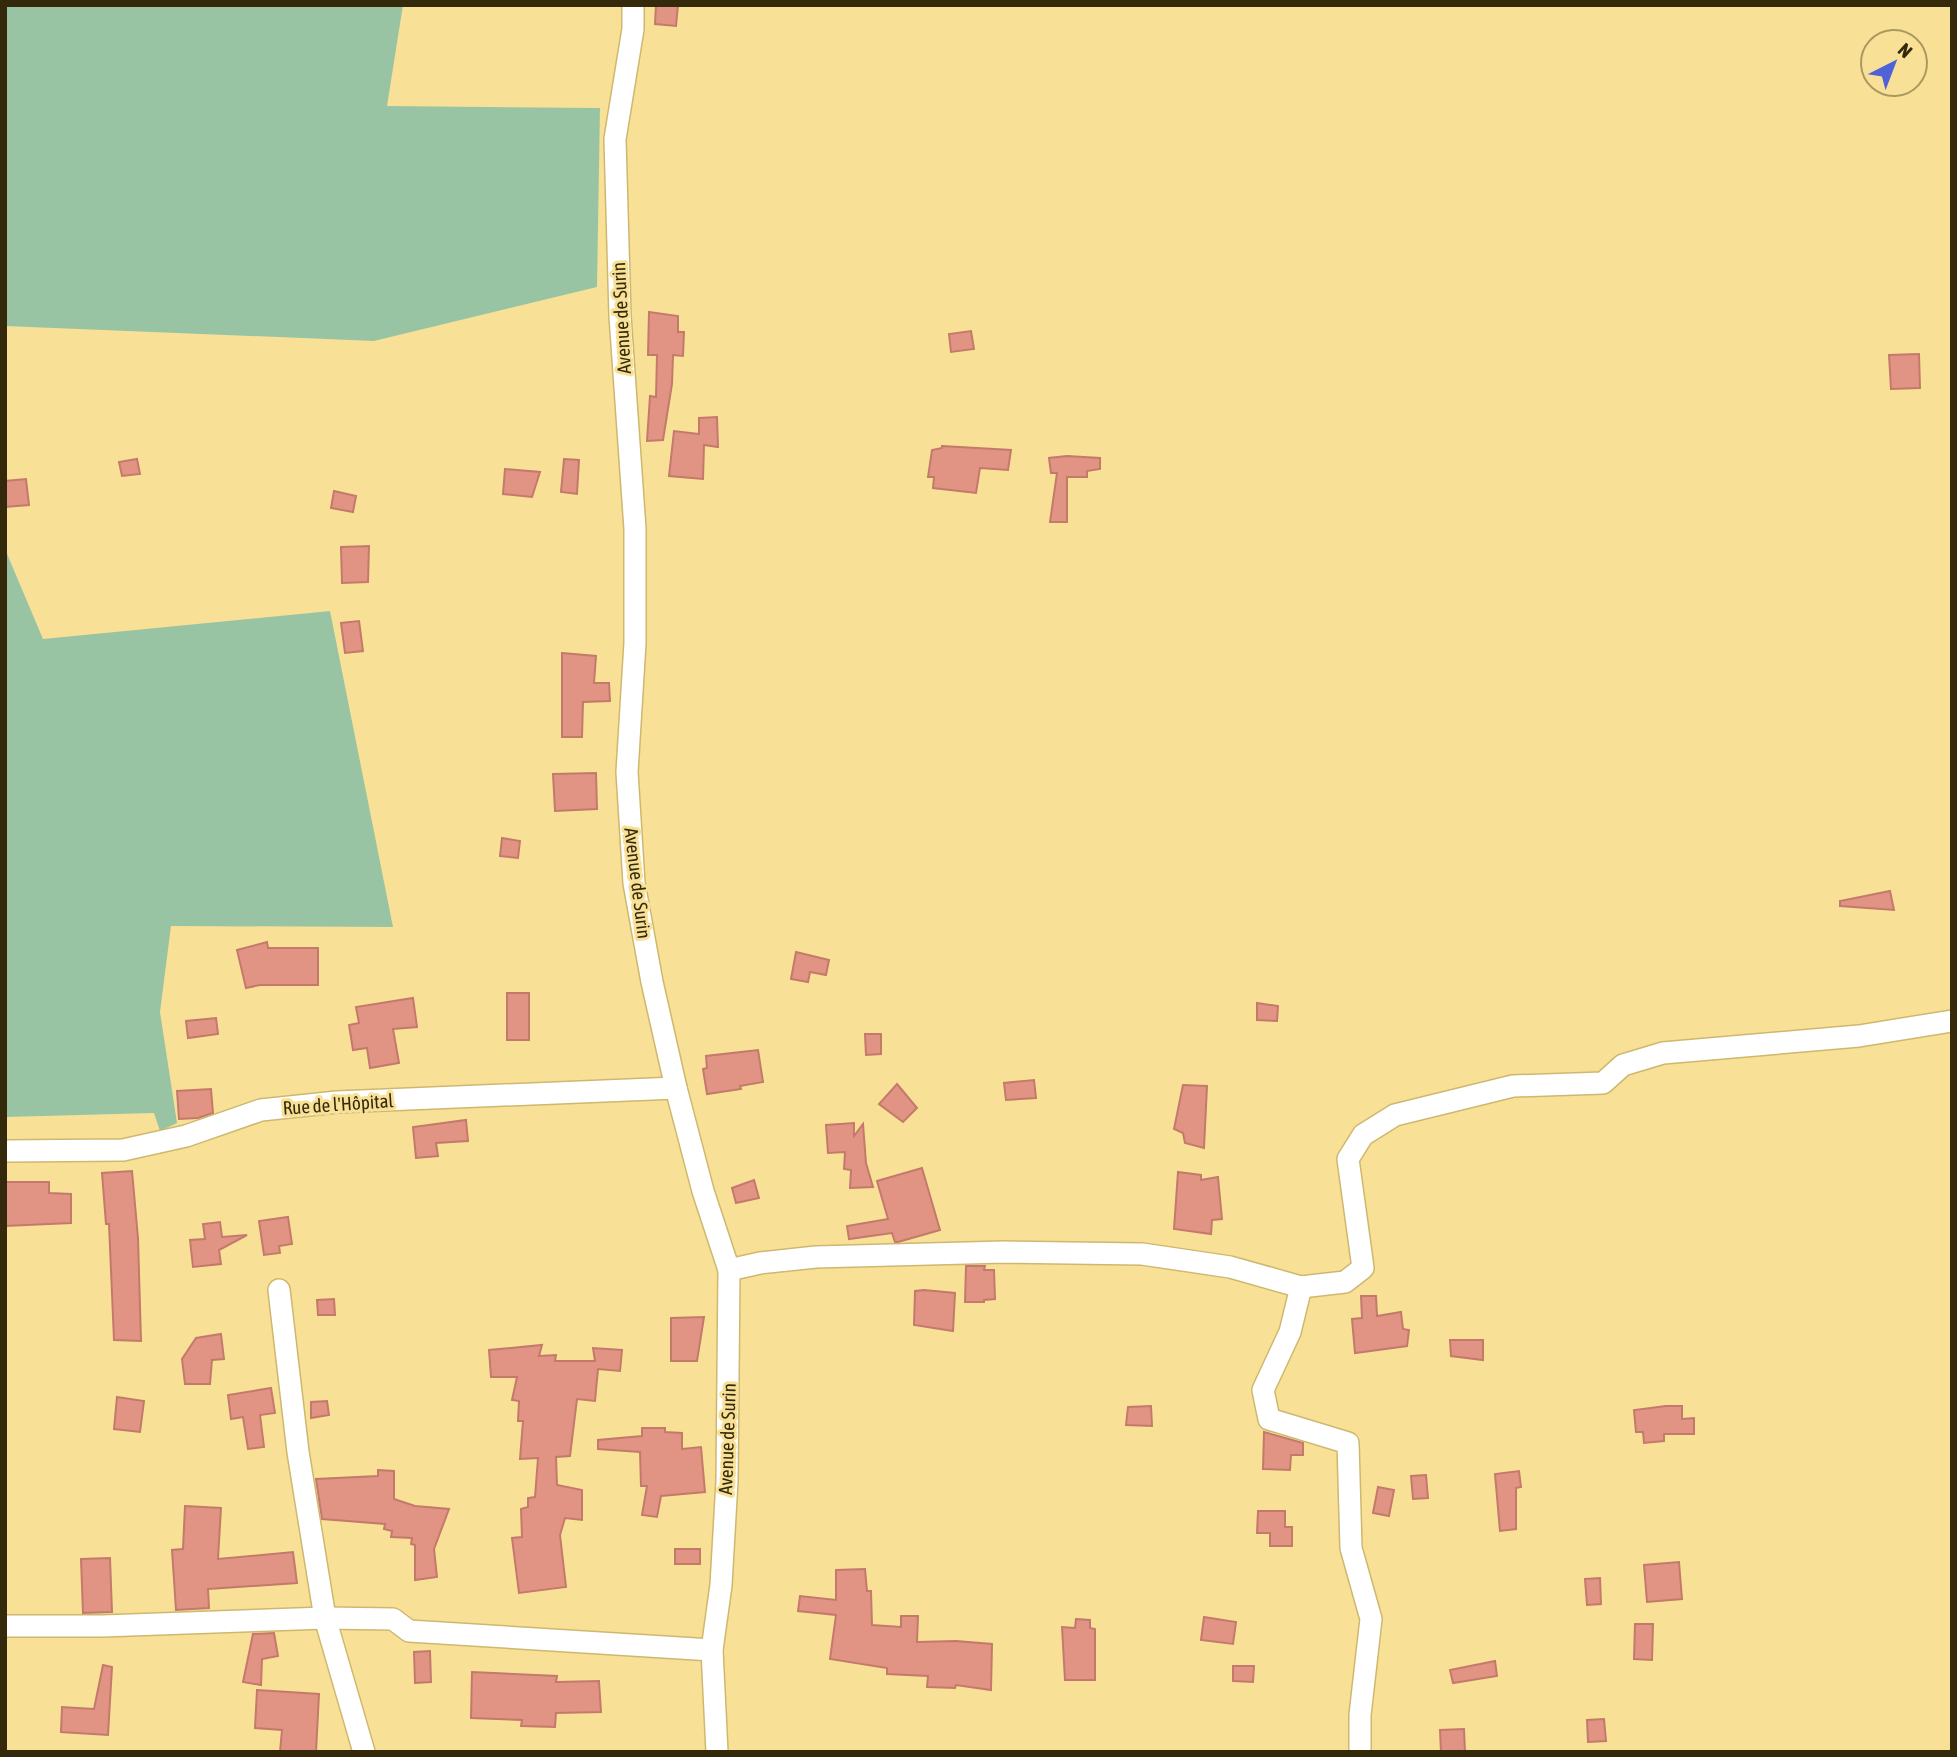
<svg xmlns="http://www.w3.org/2000/svg" width="1957" height="1757" font-family="'Asap Condensed',sans-serif">
	<style>
		.green { fill: #99c4a4 }
		.building { fill: #e19484; stroke: #c47a6b; stroke-width: 2 }
		.lines { fill: none; stroke-linecap: round; stroke-linejoin: round }
		.minor-casing { stroke: #ceb86f; stroke-width: 24 }
		.minor { stroke: #fff; stroke-width: 21 }
		.labels { text-anchor: middle; stroke-width: 6; stroke-linejoin: round; paint-order: stroke }
		.street-label { font-size: 19px; fill: #342a0b; stroke: #f8e197 }
	</style>
	<rect width="100%" height="100%" fill="#f8e197"/>
	<g class="green">
		<path d="M5,5H403L387,106L600,108L597,287L374,341L5,326Z"/>
		<path d="M5,549L43,639L330,611L393,927L171,926L160,1012L177,1123L160,1131L154,1113L5,1117Z"/>
	</g>
	<g class="building">
		<path d="M656,5H678L676,26L655,24Z"/>
		<path d="M649,312L678,316V332H684L683,356L673,355L672,384L663,440L647,441L650,396L656,397L657,355H648Z"/>
		<path d="M971,331L974,349L951,352L949,334Z"/>
		<path d="M1919,354L1920,388L1891,389L1889,355Z"/>
		<path d="M717,417L718,447L704,445L703,479L669,476L674,431L699,434V418Z"/>
		<path d="M942,446L1011,450L1008,470L980,468L976,493L933,488L934,477H928L932,450L942,448Z"/>
		<path d="M1067,456L1100,458V469L1087,471V477H1067V522H1050L1057,473H1051L1049,458Z"/>
		<path d="M137,459L140,474L122,476L119,462Z"/>
		<path d="M564,459L579,460L577,494L561,492Z"/>
		<path d="M505,469L540,472L532,497L503,494Z"/>
		<path d="M26,479L29,505L5,507V481Z"/>
		<path d="M334,491L356,496L353,512L331,508Z"/>
		<path d="M369,546L368,582L342,583L341,547Z"/>
		<path d="M359,621L363,651L345,653L341,623Z"/>
		<path d="M562,653L596,656L594,683H609L610,701L583,702L582,737H562Z"/>
		<path d="M596,773L597,809L555,811L553,774Z"/>
		<path d="M502,838L520,841L518,858L500,856Z"/>
		<path d="M1890,891L1894,910L1840,906V901Z"/>
		<path d="M267,942L268,948H318V985H260L246,988L237,950Z"/>
		<path d="M796,952L829,960L826,975L810,972L808,982L791,979Z"/>
		<rect x="507" y="993" width="22" height="47"/>
		<path d="M413,998L417,1027L393,1029L399,1063L370,1068L367,1048L353,1050L349,1025L359,1023L356,1007Z"/>
		<path d="M1257,1003L1278,1006L1277,1021L1257,1020Z"/>
		<path d="M216,1018L218,1034L188,1038L186,1021Z"/>
		<path d="M865,1034H881V1054L866,1055Z"/>
		<path d="M758,1050L763,1082L740,1086L741,1089L707,1094L703,1069L707,1068L706,1056Z"/>
		<path d="M1034,1080L1036,1098L1006,1100L1004,1083Z"/>
		<path d="M897,1084L917,1108L903,1122L879,1104Z"/>
		<path d="M1183,1085L1207,1086L1204,1148L1185,1143L1183,1133L1174,1129Z"/>
		<path d="M211,1089L213,1113L198,1118L179,1119L177,1091Z"/>
		<path d="M466,1120L468,1141L436,1143L438,1156L416,1158L413,1127Z"/>
		<path d="M854,1123V1136L863,1124L866,1163L873,1187L850,1188L851,1170L844,1169L845,1152L828,1153L826,1125Z"/>
		<path d="M922,1168L940,1230L898,1242H895L892,1233L849,1239L847,1226L888,1219L877,1181Z"/>
		<path d="M132,1171L138,1238L141,1341L114,1340L109,1224H106L102,1173Z"/>
		<path d="M1178,1172L1201,1175V1180L1218,1177L1222,1219L1212,1220L1211,1234L1174,1229Z"/>
		<path d="M754,1180L759,1198L736,1203L732,1188Z"/>
		<path d="M5,1182H49V1193L71,1194V1223L5,1226Z"/>
		<path d="M288,1217L292,1244L279,1246L280,1253L264,1255L259,1221Z"/>
		<path d="M220,1222L222,1237L247,1235L219,1250L221,1264L193,1267L190,1240L205,1239L203,1224Z"/>
		<path d="M966,1266H985L984,1270H994L995,1299L984,1300V1302H965Z"/>
		<path d="M924,1290L955,1293L953,1331L914,1325L915,1291Z"/>
		<path d="M1361,1296H1376L1377,1316L1401,1312L1403,1329L1409,1330L1407,1346L1355,1353L1352,1319L1362,1318Z"/>
		<path d="M334,1299L335,1315H318L317,1300Z"/>
		<path d="M704,1317L697,1361H671V1318Z"/>
		<path d="M221,1334L224,1359L212,1360L210,1384H185L182,1359L196,1338Z"/>
		<path d="M1450,1340H1483V1360L1451,1356Z"/>
		<path d="M542,1345L539,1356L556,1355L555,1361H595L593,1348L622,1350L620,1371L598,1369L595,1401L577,1399L570,1456L556,1457L557,1485L582,1490V1520L565,1518L560,1535L566,1587L519,1593L512,1538L522,1537L521,1509L528,1507V1498L535,1497L538,1458L520,1459L523,1421H518L519,1401L512,1400L517,1377H491L489,1350Z"/>
		<path d="M271,1388L275,1413L260,1415L264,1447L248,1449L243,1417L231,1419L228,1395Z"/>
		<path d="M117,1397L144,1401L140,1432L114,1429Z"/>
		<path d="M327,1401L329,1415L311,1418V1402Z"/>
		<path d="M1151,1406L1152,1426L1126,1425L1128,1407Z"/>
		<path d="M1666,1406H1682V1419L1694,1418V1434H1664V1441L1644,1443L1643,1432H1636L1634,1410Z"/>
		<path d="M642,1428H665V1432L682,1433V1449L701,1447L705,1492L661,1496L657,1517L642,1515L647,1486H641L640,1452L598,1449V1440L642,1436Z"/>
		<path d="M1264,1432L1303,1443V1455H1291L1290,1470L1263,1469Z"/>
		<path d="M378,1470L394,1471V1499L415,1506L449,1509L434,1549L437,1577L415,1580V1545L411,1544L412,1538L391,1537L392,1531L384,1529L385,1524L322,1519L316,1479L378,1476Z"/>
		<path d="M1519,1471L1521,1487L1516,1488V1529L1500,1531L1495,1474Z"/>
		<path d="M1426,1475L1428,1498L1413,1499L1411,1476Z"/>
		<path d="M1378,1487L1394,1490L1389,1516L1373,1513Z"/>
		<path d="M185,1506L221,1508L218,1559L293,1552L297,1583L208,1589L209,1608L176,1610L172,1550L183,1549Z"/>
		<path d="M1258,1511H1285V1527H1292V1546H1270V1533H1257Z"/>
		<rect x="675" y="1549" width="25" height="15"/>
		<path d="M110,1558L112,1612L83,1613L81,1559Z"/>
		<path d="M1679,1562L1682,1599L1647,1602L1644,1565Z"/>
		<path d="M865,1569L867,1591H871L872,1625L901,1627V1616H918L917,1642L956,1641L992,1644L991,1690L956,1685L955,1688L927,1687L928,1676L887,1674V1668L830,1659L836,1615L798,1611L800,1596L836,1600V1570Z"/>
		<path d="M1600,1578L1601,1604L1587,1605L1585,1579Z"/>
		<path d="M1204,1617L1236,1622L1233,1644L1201,1640Z"/>
		<path d="M1076,1619L1090,1620V1628L1095,1629V1680H1065L1062,1627L1075,1628Z"/>
		<path d="M1635,1624H1653L1652,1660L1634,1659Z"/>
		<path d="M274,1633L278,1656L262,1659L261,1685L243,1682L253,1634Z"/>
		<path d="M430,1651L431,1682L415,1683L414,1652Z"/>
		<path d="M1495,1661L1497,1676L1453,1683L1450,1670Z"/>
		<path d="M103,1665L112,1667L108,1735L61,1732L62,1707L94,1709Z"/>
		<path d="M1233,1666H1254L1253,1682L1233,1681Z"/>
		<path d="M472,1672L557,1676L556,1682L599,1681L601,1712L556,1713L555,1727L521,1726L522,1720L471,1718Z"/>
		<path d="M257,1690L319,1694L316,1752H280L282,1730L255,1728Z"/>
		<path d="M1604,1719L1606,1741L1588,1742L1587,1720Z"/>
		<path d="M1464,1729L1465,1752H1441L1440,1730Z"/>
	</g>
	<g class="lines">
		<g class="minor-casing">
			<g id="minor">
				<path d="M633,5V29L615,139L620,316L635,529V643L627,772L634,883L652,982L676,1088L703,1191L729,1270L727,1481L721,1585L712,1650L717,1752"/>
				<path d="M5,1151L123,1150L186,1136L261,1110L337,1102L676,1088"/>
				<path d="M729,1270L760,1263L816,1257L1004,1252L1142,1254L1230,1267L1301,1287L1345,1282L1363,1268L1348,1159L1363,1135L1395,1115L1513,1086L1603,1083L1623,1065L1663,1053L1859,1036L1952,1021"/>
				<path d="M1301,1287L1290,1332L1263,1390L1269,1419L1348,1443L1351,1548L1371,1619L1360,1715V1752"/>
				<path d="M279,1290L298,1452L325,1618L364,1752"/>
				<path d="M5,1626H103L325,1618L393,1619L409,1631L712,1650"/>
			</g>
		</g>
		<use href="#minor" class="minor"/>
	</g>
	<g class="labels">
		<g class="street-label">
			<text transform="translate(621 318) rotate(-93)" y="7">Avenue de Surin</text>
			<text transform="translate(638 883) rotate(83)" y="7">Avenue de Surin</text>
			<text transform="translate(338 1104) rotate(-4)" y="7">Rue de l'Hôpital</text>
			<text transform="translate(727 1439) rotate(-88)" y="7">Avenue de Surin</text>
		</g>
	</g>
	<rect width="1957" height="1757" fill="none" stroke="#342a0b" stroke-width="14"/>
	<g transform="translate(1894 63) rotate(42)"><circle r="33" fill="#f8e197" stroke="#aa985f" stroke-width="2"/>
	<path d="M0-5L12 26L0 18L-12 26Z" fill="#5062d7"/>
	<text y="-10" font-size="19" font-weight="bold" text-anchor="middle" fill="#342a0b">N</text>
	</g>
</svg>
